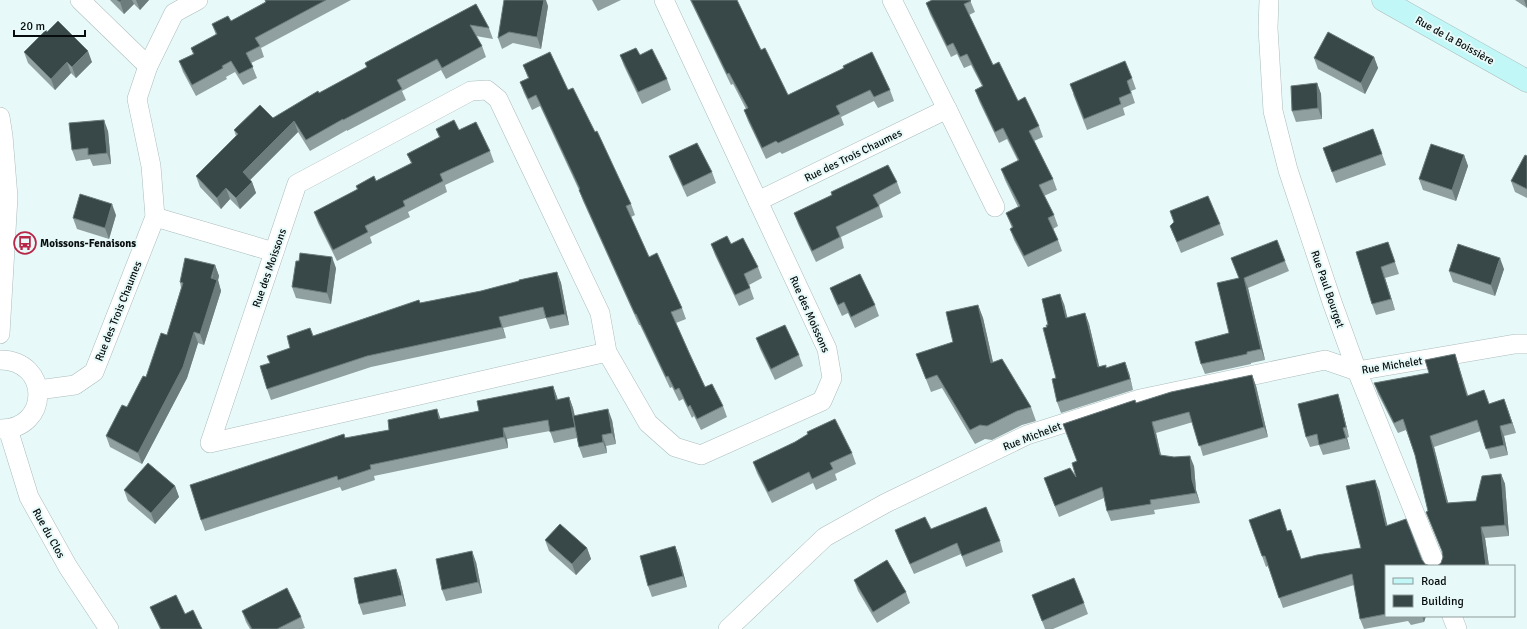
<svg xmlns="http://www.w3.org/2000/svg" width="1527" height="629" font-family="Signika,sans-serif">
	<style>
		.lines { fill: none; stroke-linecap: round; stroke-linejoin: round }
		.minor-casing { stroke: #abbcbc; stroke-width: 20 }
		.secondary-casing { stroke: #abbcbc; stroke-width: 23 }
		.minor { stroke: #fff; stroke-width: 19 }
		.secondary { stroke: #c1f8f7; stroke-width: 22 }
		.wall { fill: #90a0a0 }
		.shaded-wall { fill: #6c7c7c }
		.building { fill: #384747; stroke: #6c7c7c }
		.labels { text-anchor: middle; stroke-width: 4; stroke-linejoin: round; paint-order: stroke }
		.street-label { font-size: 11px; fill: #070d0d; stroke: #e7f9f8 }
		.poi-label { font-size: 11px; font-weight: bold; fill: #070d0d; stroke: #e7f9f8; text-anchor: start }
	</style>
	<rect width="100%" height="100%" fill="#e7f9f8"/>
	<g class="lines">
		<g class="minor-casing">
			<g id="minor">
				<path d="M80,0L148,66"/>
				<path d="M1269,0L1268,28L1273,111L1288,170L1332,302L1357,371L1436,566"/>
				<path d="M947,109L995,207"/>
				<path d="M0,117L3,136L8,197L0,334"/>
				<path d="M758,201L947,109L892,0"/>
				<path d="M155,217L274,252"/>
				<path d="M607,352L210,443L297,184L471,91L487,90L498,99L600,313L607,352L648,423L675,447L701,455L822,401L832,378L827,349L664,0"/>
				<path d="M0,360C51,360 50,430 0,429"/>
				<path d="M38,390L75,385L94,372L155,217L151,166L137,99L148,66L174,13L198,0"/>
				<path d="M8,429L29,497L68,567L109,629"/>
				<path d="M1452,616L1457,629"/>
				<path d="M728,629L825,537L886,503L1027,435L1140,399L1325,360L1357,371L1515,344H1527"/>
			</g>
		</g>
		<g class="secondary-casing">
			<path id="secondary" d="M1383,0L1527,81"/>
		</g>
		<use href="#minor" class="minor"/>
		<use href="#secondary" class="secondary"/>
	</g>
	<g class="wall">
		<path d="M110,0H149L140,10L134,4L124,14Z"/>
		<path d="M265,0H351L261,48L264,57L251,63L257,78L243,85L235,72L226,77L227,79L196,96L183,72L179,61L193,54L191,48L216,35L212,24L231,21L265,2Z"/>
		<path d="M592,0H621L598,11Z"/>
		<path d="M690,0H737L761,50L788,95L844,68L890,90L894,101L878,108L874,101L841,117L844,125L782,154L780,152L766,159L748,121L744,110L746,109L733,84L731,85Z"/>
		<path d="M970,0L975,12L969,15L993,65L1018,101L1039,126L1043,137L1034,141L1053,179L1057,190L1044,196L1054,215L1058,226L1053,229L1058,240L1062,251L1028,267L1014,240L1010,229L1012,228L1006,213L1018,207L1005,180L1001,169L1018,161L1007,139L999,143L979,101L975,90L982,86L971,65L964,68L957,54L951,57L930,14L926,3Z"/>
		<path d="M1515,0H1527V8Z"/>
		<path d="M476,4L489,28L493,39L476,36L482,46L486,57L446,79L441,70L402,91L406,100L347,131V130L310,151L298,132L250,180L252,182L256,193L240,209L230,199L221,209L200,187L196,176L236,136L234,130L273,118L319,93L367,67L365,63Z"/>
		<path d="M548,6L541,49L513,43L502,49L498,38Z"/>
		<path d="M47,32L92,62L76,78L71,73L55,90L28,63L24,52Z"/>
		<path d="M620,55H640L667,79L671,90L642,104L624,66Z"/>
		<path d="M1374,57L1378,68L1365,94L1318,69L1314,58Z"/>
		<path d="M523,65L568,90L595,132L631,204L635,215L631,217L649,257L682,308L686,319L676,323L705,387L723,406L727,417L701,430L694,416L692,418L683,399L679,401L672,387L670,388L640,325H639L583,201L579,190L540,106L532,110L524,93L520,82L528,78Z"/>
		<path d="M1132,78L1136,89L1131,91L1135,103L1123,108L1125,115L1087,130L1073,94Z"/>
		<path d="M1317,83L1321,94L1322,119L1296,122L1292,111Z"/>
		<path d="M436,129L459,130L490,151L494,162L445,185L447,192L408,212L410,217L370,237L372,243L337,261L318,223L314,212L357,190L356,186L376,181L411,163L407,154L439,137Z"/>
		<path d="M1373,129L1386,165L1336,183L1323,148Z"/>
		<path d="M108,131L111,164L93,166L90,159L76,161L72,150Z"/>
		<path d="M1464,155L1468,166L1456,201L1423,190L1419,179Z"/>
		<path d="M669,156L712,172L716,183L687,197L673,167Z"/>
		<path d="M1527,156V198L1515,192L1511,181Z"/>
		<path d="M897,182L901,193L879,205L883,217L841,237L844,248L816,262L798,224L794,213Z"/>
		<path d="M116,215L109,239L77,229L73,218Z"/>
		<path d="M1220,224L1224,235L1181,253L1170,226Z"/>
		<path d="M711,244H731L758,267L762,278L749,285L754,299L739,306L715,255Z"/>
		<path d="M1356,252L1392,253L1399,274L1385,278L1395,310L1376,315L1372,304Z"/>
		<path d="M1231,258L1285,261L1289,271L1248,288L1265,360L1251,363V364L1205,374L1201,364L1229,333L1239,278Z"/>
		<path d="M215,265L219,276L218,280L221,291L204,345L198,343L187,378L142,464L110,447L106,436L127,407L146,377L167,335L181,288L180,282Z"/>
		<path d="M336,268L331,304L296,298L292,287Z"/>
		<path d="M1504,269L1495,296L1453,282L1449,271Z"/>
		<path d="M557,272L561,283L569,325L550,329L546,318L503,328L506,338L371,367L271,400L267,389L270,363L290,348L313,336L419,300L420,303L481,291Z"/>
		<path d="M830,288L875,305L879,316L855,328L848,313L842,316L834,299Z"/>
		<path d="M1064,304L1067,318L1085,313L1089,324L1099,367L1107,368L1129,373L1133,390L1061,413L1057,402L1056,378L1047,327L1048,325Z"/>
		<path d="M978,305L983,318L993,362L1031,407L1036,421L1022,425L992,440L985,439L975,444L942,388L931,392L916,354L953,342Z"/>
		<path d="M756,338L799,355L803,366L775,380L760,349Z"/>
		<path d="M1455,354L1468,395L1489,404L1504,399L1516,433L1504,436L1508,455L1490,459L1481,431L1434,447L1448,503L1476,501L1501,474L1505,484L1509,536L1485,538L1489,566H1434H1437L1441,563L1443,557V553L1426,512L1428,511L1415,455L1406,430L1398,433L1378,394L1374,383L1429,373Z"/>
		<path d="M1252,375L1256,386L1268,437L1203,456L1193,422L1156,433L1161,455L1194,466L1196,490L1200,503L1154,510L1155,514L1111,521L1107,511L1104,498L1059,517L1048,489L1076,477L1077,461L1136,403Z"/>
		<path d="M553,386L558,400L569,397L573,408L575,416L612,420L616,444L606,446L607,453L583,458L579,447L577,438L554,443L550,431L507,439L508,448L374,476L375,480L342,491L340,487L205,531L201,520L345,438L389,430L479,411Z"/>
		<path d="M1341,404L1349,437L1347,438L1350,449L1323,455L1319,445L1310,447L1306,437Z"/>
		<path d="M807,432L852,453L856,464L835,474L837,480L816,490L813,483L772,503L757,473L753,462L795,442L808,434Z"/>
		<path d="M175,486L179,497L155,524L128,501L124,490Z"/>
		<path d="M1379,490L1387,526L1422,560L1425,564L1386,566V616H1426L1424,622L1411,625L1408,621L1364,629L1360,619L1354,585L1283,608L1268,566L1266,567L1249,520L1287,531L1301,559L1361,548Z"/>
		<path d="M931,529L1000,541L1003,552L966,567L961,554L914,574L899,541L895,530Z"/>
		<path d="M545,540L587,548L591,559L576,575L549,551Z"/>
		<path d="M675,546L679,557L687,587L652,597L648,586Z"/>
		<path d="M476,562L482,593L446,601L442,590Z"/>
		<path d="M396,569L400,580L406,606L363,615L359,604Z"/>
		<path d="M854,580L906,592L910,603L877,623L858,591Z"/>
		<path d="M1032,595L1084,603L1088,614L1053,629H1045Z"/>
		<path d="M150,607L185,614L202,629H160L154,616Z"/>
		<path d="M242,611L301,617L305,628L302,629H250L246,622Z"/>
	</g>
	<g class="shaded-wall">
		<path d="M122,0H132L134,4L124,14L120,2Z"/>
		<path d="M136,0H149L140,10Z"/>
		<path d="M544,0H546L548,6L541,49L537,37Z"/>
		<path d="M1524,0H1527V8Z"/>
		<path d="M88,51L92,62L76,78L72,67Z"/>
		<path d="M1374,57L1378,68L1365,94L1361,83Z"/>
		<path d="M67,62L71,73L55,90L51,79Z"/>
		<path d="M1317,83L1321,94L1322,119L1318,108Z"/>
		<path d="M104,120L108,131L111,164L107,153Z"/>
		<path d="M294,121L298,132L247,183L243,172Z"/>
		<path d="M1464,155L1468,166L1456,201L1452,190Z"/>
		<path d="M252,182L256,193L240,209L236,198Z"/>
		<path d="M226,188L230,199L221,209L217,198Z"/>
		<path d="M112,204L116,215L109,239L105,228Z"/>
		<path d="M332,257L336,268L331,304L327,293Z"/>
		<path d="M1500,258L1504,269L1495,296L1491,285Z"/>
		<path d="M215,265L219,276L218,280L221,291L204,345L200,334Z"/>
		<path d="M1381,267L1385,278L1395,310L1391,299Z"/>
		<path d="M557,272L561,283L569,325L565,314Z"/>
		<path d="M1244,278L1248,288L1265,360L1261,349Z"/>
		<path d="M1060,294L1064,304L1070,328L1066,318Z"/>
		<path d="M978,305L983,318L996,376L991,363Z"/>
		<path d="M1085,313L1089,324L1102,378L1098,367Z"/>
		<path d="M499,317L503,328L506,338L502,327Z"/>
		<path d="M194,332L198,343L187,378L142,464L138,453Z"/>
		<path d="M1455,354L1458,365L1471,406L1467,396Z"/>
		<path d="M1125,362L1129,373L1133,390L1130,379Z"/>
		<path d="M1252,375L1256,386L1268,437L1264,427Z"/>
		<path d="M553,386L557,397L560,411L556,400Z"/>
		<path d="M1338,394L1341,404L1349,437L1346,427Z"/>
		<path d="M569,397L573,408L579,438L575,427Z"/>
		<path d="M1504,399L1508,410L1516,433L1512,423Z"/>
		<path d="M437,409L441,420L439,419Z"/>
		<path d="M608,409L612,420L616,444L612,433Z"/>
		<path d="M1152,422L1156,433L1163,465L1160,455Z"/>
		<path d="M1500,426L1504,436L1508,455L1504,445Z"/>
		<path d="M503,428L507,439L508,448L504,437Z"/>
		<path d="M1343,428L1347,438L1350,449L1346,438Z"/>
		<path d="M602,435L606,446L607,453L603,442Z"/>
		<path d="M1430,436L1434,447L1451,514L1447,503Z"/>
		<path d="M1190,456L1194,466L1196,490L1200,503L1196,493L1192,480Z"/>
		<path d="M1501,474L1505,484L1509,536L1505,525Z"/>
		<path d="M1375,480L1379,490L1390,536L1386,526Z"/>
		<path d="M175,486L179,497L155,524L151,513Z"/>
		<path d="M1481,527L1485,538L1489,566H1486Z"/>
		<path d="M675,546L679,557L687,587L683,576Z"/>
		<path d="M587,548L591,559L576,575L572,564Z"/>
		<path d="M472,551L476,562L482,593L478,582Z"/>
		<path d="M396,569L400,580L406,606L402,595Z"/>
		<path d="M1422,616H1426L1424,622Z"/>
	</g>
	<g class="building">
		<path d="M117,0H122L120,2Z"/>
		<path d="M265,0H326L255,38L260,46L246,53L253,67L239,74L231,61L222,66L223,68L192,85L179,61L194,54L191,48L217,34L212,24L228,16L231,21L266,2Z"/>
		<path d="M504,0H544L537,37L509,32L498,38Z"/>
		<path d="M691,0H737L761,50L765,48L788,95L844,68L843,66L872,52L890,90L874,97L870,90L836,106L840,114L778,143L776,141L762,148L744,110L748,108L729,73L727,74Z"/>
		<path d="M932,0H970L971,1L964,4L993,65L999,62L1018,101L1025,97L1039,126L1029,131L1053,179L1039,185L1054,215L1048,218L1058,240L1024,256L1010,229L1013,227L1006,213L1020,206L1001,169L1019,160L1003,128L995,132L975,90L983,86L967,54L960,57L953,43L947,46L926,3Z"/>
		<path d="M476,4L489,28L470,25L482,46L442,68L437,59L397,80L402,89L343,120V119L306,140L294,121L243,172L252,182L236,198L226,188L217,198L196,176L238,134L234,130L260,105L273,118L318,91L319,93L367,67L365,63Z"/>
		<path d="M58,21L88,51L72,67L67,62L51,79L24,52L46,30L47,32Z"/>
		<path d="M1328,32L1374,57L1361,83L1314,58Z"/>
		<path d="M636,48L640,55L652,49L667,79L638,92L620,55Z"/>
		<path d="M550,52L568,90L573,88L595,132L597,131L631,204L626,206L649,257L657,253L682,308L671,312L690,355L705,387L712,384L723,406L697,419L690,405L688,407L679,388L675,390L668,376L666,377L636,314H635L579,190L580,189L536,95L528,99L520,82L529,78L523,65Z"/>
		<path d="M1125,61L1132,78L1127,81L1131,93L1119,98L1121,104L1084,119L1070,84Z"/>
		<path d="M1317,83L1318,108L1292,111L1291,86Z"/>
		<path d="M104,120L107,153L88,155V148L72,150L69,123Z"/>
		<path d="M454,120L459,130L476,122L490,151L440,174L443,181L403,201L405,206L365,226L368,232L333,250L314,212L358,189L356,186L374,176L376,181L412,163L407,154L440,137L436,129Z"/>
		<path d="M1373,129L1382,154L1332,172L1323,148Z"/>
		<path d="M697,143L712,172L683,186L669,156Z"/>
		<path d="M1431,144L1464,155L1452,190L1419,179Z"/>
		<path d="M1525,155L1527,156V189L1511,181Z"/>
		<path d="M888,165L897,182L873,195L879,206L836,227L840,237L812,251L794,213L832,195L831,192Z"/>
		<path d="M80,194L112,204L105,228L73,218Z"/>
		<path d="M1208,196L1220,224L1177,242L1170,226L1174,222L1170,211Z"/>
		<path d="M727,236L731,244L743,238L758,267L744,274L750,288L735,295L711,244Z"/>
		<path d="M1277,240L1285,261L1244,278L1261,349L1247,352V354L1201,364L1195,342L1229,333L1217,283L1239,278L1231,258Z"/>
		<path d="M1388,242L1395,262L1381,267L1391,299L1372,304L1356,252Z"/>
		<path d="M1458,244L1500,258L1491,285L1449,271Z"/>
		<path d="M300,253L332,257L327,293L292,287L296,261H299Z"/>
		<path d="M185,258L215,265L211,278L217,280L200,334L194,332L183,367L138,453L106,436L122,405L127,407L143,376L146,377L161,333L167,335L183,283L180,282Z"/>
		<path d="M557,272L565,314L546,318L543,307L499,317L502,327L367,356L267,389L260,366L270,363L267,356L290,348L287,336L310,328L313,336L419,300L420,303L481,291L519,281V280Z"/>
		<path d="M860,274L875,305L851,317L844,302L838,305L830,288Z"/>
		<path d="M1060,294L1066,318L1085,313L1098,367L1106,365V368L1125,362L1130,379L1057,402L1052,379L1056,378L1043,328L1047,327L1046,325H1048L1042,299Z"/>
		<path d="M978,305L991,363L1002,359L1031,407L1017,411L987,426L980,425L970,430L937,375L926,379L916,354L953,342L946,312Z"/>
		<path d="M785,325L799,355L771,369L756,338Z"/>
		<path d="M1455,354L1467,396L1484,390L1489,404L1504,399L1512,423L1500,426L1504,445L1486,449L1477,420L1430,436L1447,503L1476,501L1482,476L1501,474L1505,525L1481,527L1486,566H1434H1437L1441,563L1443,557L1442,551L1426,512L1428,511L1415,455L1403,419L1394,423L1374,383L1429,373L1425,360Z"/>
		<path d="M1252,375L1264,427L1199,446L1189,412L1152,422L1160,455L1174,457L1190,456L1192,480L1196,493L1150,500L1151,504L1107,511L1102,487L1055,506L1044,478L1070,468L1076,477L1072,463L1077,461L1063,424L1135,400L1136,403L1171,392Z"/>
		<path d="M553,386L556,400L569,397L575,427L550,432L548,420L503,428L504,437L370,465L371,469L338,480L337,476L201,520L190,485L344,434L345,438L389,430L388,420L437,409L439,419L479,411L477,401Z"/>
		<path d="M1338,394L1346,427L1343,428L1346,438L1319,445L1317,434L1306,437L1298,404Z"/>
		<path d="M608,409L612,433L602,435L603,442L579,447L573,416Z"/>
		<path d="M835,419L852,453L830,463L833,469L812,479L809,472L768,492L753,462L795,442L808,434L807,432Z"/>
		<path d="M148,463L175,486L151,513L124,490Z"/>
		<path d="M1375,480L1386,526L1406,519L1422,560L1425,564L1430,566H1386V614L1360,619L1352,574L1279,598L1265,556H1262L1249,520L1280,509L1287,531L1291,530L1301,559L1317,555L1361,548L1346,486Z"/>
		<path d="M986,507L1000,541L962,556L957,543L910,564L895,530L925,517L931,529Z"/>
		<path d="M560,524L587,548L572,564L545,540Z"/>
		<path d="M675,546L683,576L648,586L640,556Z"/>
		<path d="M472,551L478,582L442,590L436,559Z"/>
		<path d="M887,560L906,592L873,612L854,580Z"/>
		<path d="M396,569L402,595L359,604L354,578Z"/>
		<path d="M1074,578L1084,603L1042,621L1032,595Z"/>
		<path d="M287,588L301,617L277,629H252L242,611Z"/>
		<path d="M176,595L185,614L193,610L202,629H161L150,607Z"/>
	</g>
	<defs>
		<g id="bus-ring" transform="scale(1.15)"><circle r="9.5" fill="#e7f9f8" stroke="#b82748" stroke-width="1.5"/><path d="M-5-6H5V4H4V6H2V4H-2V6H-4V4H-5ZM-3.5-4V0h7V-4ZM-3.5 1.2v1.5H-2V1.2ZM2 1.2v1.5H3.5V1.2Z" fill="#b82748"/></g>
	</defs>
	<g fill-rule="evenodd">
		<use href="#bus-ring" x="25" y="243"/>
	</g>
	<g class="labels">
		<g class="street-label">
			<text transform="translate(1455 40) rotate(29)" y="4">Rue de la Boissière</text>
			<text transform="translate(853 155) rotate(-26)" y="4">Rue des Trois Chaumes</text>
			<text transform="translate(269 268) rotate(-71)" y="4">Rue des Moissons</text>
			<text transform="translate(1328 289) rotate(71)" y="4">Rue Paul Bourget</text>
			<text transform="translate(118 311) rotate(-68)" y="4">Rue des Trois Chaumes</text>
			<text transform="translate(810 314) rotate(66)" y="4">Rue des Moissons</text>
			<text transform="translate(1392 365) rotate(-9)" y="4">Rue Michelet</text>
			<text transform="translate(1032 436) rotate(-21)" y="4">Rue Michelet</text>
			<text transform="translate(49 533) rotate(61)" y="4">Rue du Clos</text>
		</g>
		<g class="poi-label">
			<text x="40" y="247">Moissons-Fenaisons</text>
		</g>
	</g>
	<rect x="1385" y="565" width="130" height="52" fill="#e7f9f8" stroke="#8d9b9a"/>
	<rect x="1393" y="578" width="20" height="6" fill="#c1f8f7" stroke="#8d9b9a"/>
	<text x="1421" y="585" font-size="12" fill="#070d0d">Road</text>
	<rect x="1393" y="595" width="20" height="12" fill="#384747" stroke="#8d9b9a"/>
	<text x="1421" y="605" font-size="12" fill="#070d0d">Building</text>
	<path d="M14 30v6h71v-6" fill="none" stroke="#070d0d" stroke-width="2"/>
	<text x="20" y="30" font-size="12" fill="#070d0d" stroke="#e7f9f8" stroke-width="3" paint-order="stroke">20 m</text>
</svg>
